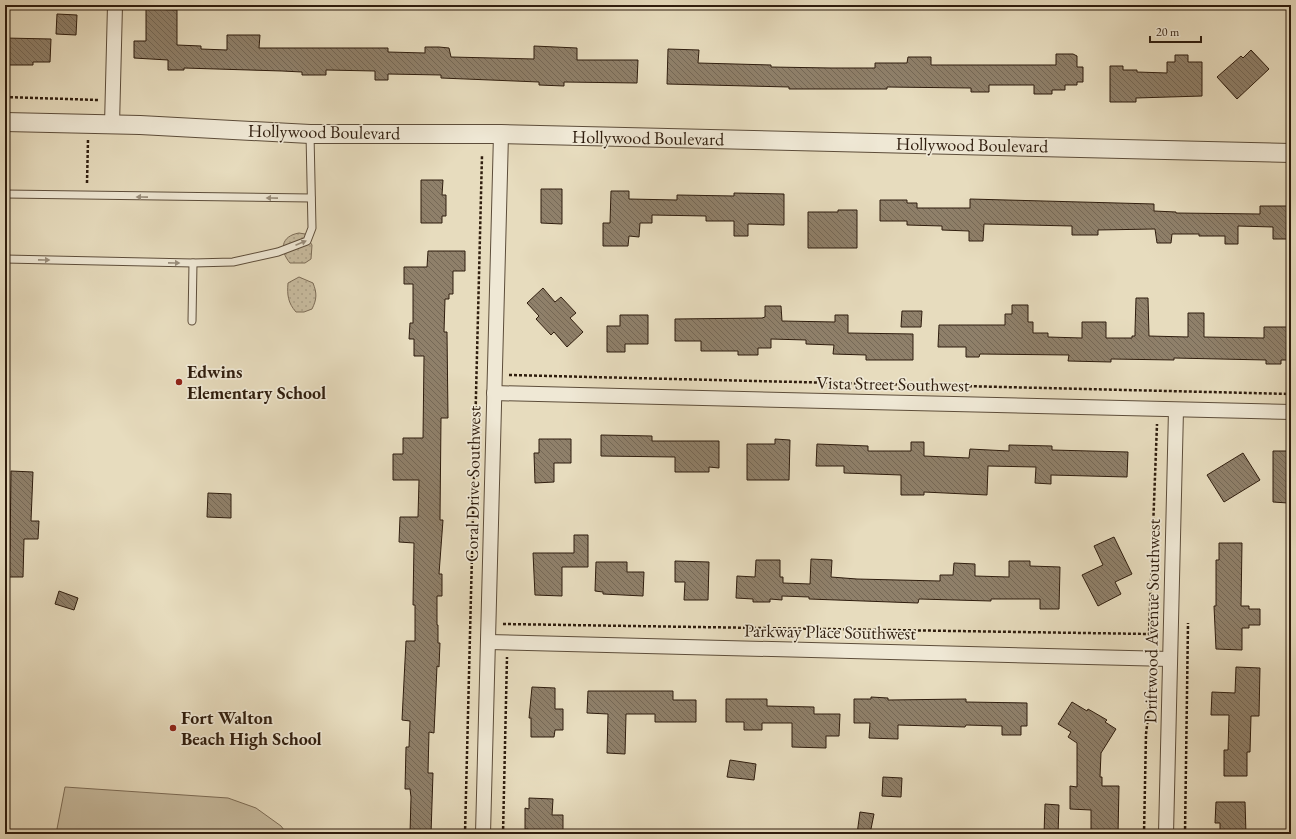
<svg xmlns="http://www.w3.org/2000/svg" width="1296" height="839" font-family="'EB Garamond',serif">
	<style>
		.grass { fill: url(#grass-dots); stroke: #7c6c57 }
		.pitch { fill: #c8bca0; stroke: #7c6c57 }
		.building { fill: url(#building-back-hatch); stroke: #2f1d0e }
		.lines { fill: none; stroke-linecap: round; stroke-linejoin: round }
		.service-casing { stroke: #5d4d3a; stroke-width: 9 }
		.minor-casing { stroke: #5d4d3a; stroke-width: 16 }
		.tertiary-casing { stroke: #5d4d3a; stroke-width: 20 }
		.path { stroke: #2f1d0e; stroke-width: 2.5; stroke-dasharray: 3 2; stroke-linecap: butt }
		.service { stroke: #efe8d5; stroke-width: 7 }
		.minor { stroke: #efe8d5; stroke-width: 14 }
		.tertiary { stroke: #efe8d5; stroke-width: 18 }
		.oneway { fill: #998d7b }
		.poi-dot { fill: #8f2418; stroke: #efe8d5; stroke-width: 1.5 }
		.labels { text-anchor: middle; stroke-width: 3.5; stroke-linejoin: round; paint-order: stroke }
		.street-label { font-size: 18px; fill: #2f1d0e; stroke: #efe8d5 }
		.poi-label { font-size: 18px; font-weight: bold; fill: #2f1d0e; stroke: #efe8d5; text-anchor: start }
	</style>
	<defs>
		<pattern id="grass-dots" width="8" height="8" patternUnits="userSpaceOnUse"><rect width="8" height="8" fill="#c8bca0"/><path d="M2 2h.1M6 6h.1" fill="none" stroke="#aca189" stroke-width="1.8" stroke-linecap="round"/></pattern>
		<pattern id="building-back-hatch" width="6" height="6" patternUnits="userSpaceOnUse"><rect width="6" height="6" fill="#8f806a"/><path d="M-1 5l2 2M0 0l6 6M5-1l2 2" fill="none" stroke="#756856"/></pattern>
	</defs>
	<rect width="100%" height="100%" fill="#e7dcbe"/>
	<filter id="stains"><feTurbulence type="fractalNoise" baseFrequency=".005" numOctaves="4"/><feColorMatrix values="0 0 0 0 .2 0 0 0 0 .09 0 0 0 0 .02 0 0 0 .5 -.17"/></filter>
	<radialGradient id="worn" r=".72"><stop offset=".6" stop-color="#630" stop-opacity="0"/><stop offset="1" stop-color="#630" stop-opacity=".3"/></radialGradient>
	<g class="grass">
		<path d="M299,233L305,234L312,245L311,259L305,263H290C279,250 281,236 299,233Z"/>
		<path d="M299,277L313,283C317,293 317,299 312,309L304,312H296C288,303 287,295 288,283Z"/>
	</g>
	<path class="pitch" d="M65,787L228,798L256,808L281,826L287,834H56Z"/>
	<g class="building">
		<path d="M146,9L177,10V45L201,46V49L227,50V35H260L259,48H388V52L425,53V47H439L449,48L451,57L534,59V46L577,48V60H638L637,83L564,82V86L539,85V82L441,78V75L388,74V80H375V71L326,70V75H302V72L282,71L184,68V70H168V60L134,58V41H146Z"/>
		<path d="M57,14L77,15L76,35L56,34Z"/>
		<path d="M5,38L51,39L50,62H33V65H5Z"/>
		<path d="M668,49L699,50L698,63L771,65V67L831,68H875V63H907L908,57H931V65H1056V54H1073L1077,56V67H1083V82H1077V85H1065V90H1052V94H1034V85H989V92H971V88L887,87V89H789V87L667,84Z"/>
		<path d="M1251,50L1269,69L1237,99L1217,77L1241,56L1243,58Z"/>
		<path d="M1175,55H1188V62H1202V96L1136,98V102H1110V66H1123V70H1137V72L1167,73V62H1175Z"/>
		<path d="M421,180H443L442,195H446V216H442V223H421Z"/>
		<path d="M541,189H562V224L541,223Z"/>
		<path d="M611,191H629V199L677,200V195L734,196V193L784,194V225L748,224V236H734V221H706V216L652,215V223H640L639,237L629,236L628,246H603V223H610Z"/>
		<path d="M970,199L1154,204V211L1176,212V213L1260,214V206H1291V239H1273V227L1238,226V244H1225V236H1199V234H1172L1171,243H1157L1155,229L1098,230V235H1072V226L984,224L983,241H969V231L942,230V226L907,225V221H880V200H907V203H917V208H970Z"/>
		<path d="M838,210H857V248H808V212H838Z"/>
		<path d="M428,251H465V271H453V294H449V299H445L444,332H447L448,418H441L440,520H443L439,574H442V596H437V625H438V643H440L439,667L437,666L434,733L429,732L428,773H433L431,834H410L411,797L410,789H405L406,747H409L410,721L402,720L406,641H415V605H413L414,543L399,542L400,517H418L419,480H393V454H403V438H423L424,356H414V339H409L410,323H413V284H404V267H427Z"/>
		<path d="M543,288L555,302L561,297L576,313L570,318L583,332L567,347L554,332L551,335L536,319L539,316L527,303Z"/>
		<path d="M1136,298H1148L1149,336L1188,337V313H1204V337L1264,338V327H1287V360H1281V364H1266V360L1174,358V360L1111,359V362L1068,361L1069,355L980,354L979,357H966V347H938L939,325H1005V314H1012V305H1028V322H1033V333H1048V337L1082,338V322H1106V338H1132V336H1135V330Z"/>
		<path d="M765,306H781L782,321L835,322V315H848V333L913,334V360H866V355L833,354L834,345L806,344V340L771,339V348H758V355H738V351H701V341H675V319L762,318L765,317Z"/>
		<path d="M902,311H922L921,327H901Z"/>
		<path d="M620,315H648V344H625V352H607V326H620Z"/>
		<path d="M601,435L652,436V441H719V468L709,467V472H675V457L601,456Z"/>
		<path d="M539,439H571V463H554V482L535,483L534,453H539Z"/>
		<path d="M775,439L790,440L789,480H747V444H775Z"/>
		<path d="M911,442H924V456L969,458L970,449L1009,451V445L1052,446V450L1128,452L1127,477L1051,475V484L1035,483L1036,467L988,466L987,495L924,492V495H901V475L844,473V466H816L817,444L868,446V451H911Z"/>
		<path d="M1273,451H1291V492H1288V503L1273,502Z"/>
		<path d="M1243,453L1260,480L1224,502L1207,475Z"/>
		<path d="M11,471L33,472L31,521H39L38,539H24L23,577H5V551H10Z"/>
		<path d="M208,493L231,494V518L207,517Z"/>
		<path d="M574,535H588V567H562V596L535,595L533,553H574Z"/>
		<path d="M1114,537L1132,574L1115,582L1121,594L1098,606L1082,575L1103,565L1094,546Z"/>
		<path d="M1219,543H1242L1241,606H1249V609H1260V625H1249V628H1242V650L1216,649L1214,606H1216V560H1219Z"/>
		<path d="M811,559L832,560L831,577L857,579L940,581V575H953L954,563L975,564V576L1009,577V561H1030V566L1060,567L1059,609H1040V599H991V601L919,599L918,603L809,599V597L782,596V600L770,599V602H753V599L736,598L737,576L755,577L756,560H780V577H783V583L810,584Z"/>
		<path d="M675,561L709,562L708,600H684L685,582H675Z"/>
		<path d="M596,562H627V572H644L643,596L603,594V592L595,591Z"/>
		<path d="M59,591L78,598L74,610L55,604Z"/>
		<path d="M1236,667L1260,668L1259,716H1251L1250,752H1247V776H1224V750H1228L1229,715H1211L1212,692L1235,693Z"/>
		<path d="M532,687L555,688V709H563V730H555L554,737H531V718H529Z"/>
		<path d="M588,691H673V700H696V722H655V714H626L625,754L607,753L608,714L587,713Z"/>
		<path d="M871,697L888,698V700L966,699V702L1027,703V726H1021V735H1002V726L966,725L965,727L898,725V739L869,738L870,723H854V699H871Z"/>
		<path d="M726,699H767V706L814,707V714H840L839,736H826V748L792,747V723H762V730H744V722H726Z"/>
		<path d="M1072,702L1087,711L1088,709L1107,720L1105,722L1116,729L1101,753L1100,777H1102V786H1119L1118,834H1091V810L1070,809V786L1077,787V743L1068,737L1071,732L1058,724Z"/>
		<path d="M730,760L756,764L754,780L727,777Z"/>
		<path d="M883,777L902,778L901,797L882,796Z"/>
		<path d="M529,798L553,799L552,815H563V834H528V829H525V808L529,809Z"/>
		<path d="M1216,802H1245L1246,834H1220V823H1215Z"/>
		<path d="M1045,804L1059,805L1058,834H1044Z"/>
		<path d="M860,812L874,814L870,834H857Z"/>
	</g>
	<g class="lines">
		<g class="service-casing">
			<g id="service">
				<path d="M5,194L311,198"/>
				<path d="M5,259L193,263L233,262L278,252L307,241L312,228L310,134"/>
				<path d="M192,321L193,263"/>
			</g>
		</g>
		<g class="minor-casing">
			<g id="minor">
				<path d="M112,125L115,5"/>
				<path d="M494,393L1291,412"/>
				<path d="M488,642L1170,659"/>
				<path d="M483,834L501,134"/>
				<path d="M1166,834L1176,410"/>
			</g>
		</g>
		<g class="tertiary-casing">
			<path id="tertiary" d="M5,122L140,125L310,134H501L1291,153"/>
		</g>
		<g class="path">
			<path d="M5,97L98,100"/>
			<path d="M87,183L88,140"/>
			<path d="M509,375L1291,394"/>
			<path d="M503,624L1149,634"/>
			<path d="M1155,637L1149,634L1157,424"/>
			<path d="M465,834L482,155"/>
			<path d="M503,834L507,657"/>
			<path d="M1144,834L1146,734L1152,683"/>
			<path d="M1185,834L1188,623"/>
		</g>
		<use href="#service" class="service"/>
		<use href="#minor" class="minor"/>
		<use href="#tertiary" class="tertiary"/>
	</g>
	<defs><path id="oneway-solid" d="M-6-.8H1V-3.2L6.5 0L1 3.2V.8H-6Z"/></defs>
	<g class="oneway">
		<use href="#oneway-solid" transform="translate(142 197) rotate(-179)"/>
		<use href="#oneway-solid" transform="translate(272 198) rotate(-179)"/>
		<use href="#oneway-solid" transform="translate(301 243) rotate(-23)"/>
		<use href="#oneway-solid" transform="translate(44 260) rotate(1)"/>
		<use href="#oneway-solid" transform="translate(174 263) rotate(1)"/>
	</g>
	<g class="poi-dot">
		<circle cx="179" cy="382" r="4"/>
		<circle cx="173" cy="728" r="4"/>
	</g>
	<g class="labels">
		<g class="street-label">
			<text transform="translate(324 132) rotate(1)" y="6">Hollywood Boulevard</text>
			<text transform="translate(648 138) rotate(1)" y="6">Hollywood Boulevard</text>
			<text transform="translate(972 145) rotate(1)" y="6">Hollywood Boulevard</text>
			<text transform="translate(893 384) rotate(1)" y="6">Vista Street Southwest</text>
			<text transform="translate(473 484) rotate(-89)" y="6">Coral Drive Southwest</text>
			<text transform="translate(1152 621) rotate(-89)" y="6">Driftwood Avenue Southwest</text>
			<text transform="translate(830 632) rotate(1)" y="6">Parkway Place Southwest</text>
		</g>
		<g class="poi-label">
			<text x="187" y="378">Edwins<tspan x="187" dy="21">Elementary School</tspan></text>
			<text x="181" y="724">Fort Walton<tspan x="181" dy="21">Beach High School</tspan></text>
		</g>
	</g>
	<rect width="1296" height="839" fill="none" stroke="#e7dcbe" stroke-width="20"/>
	<rect x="6" y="6" width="1284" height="827" fill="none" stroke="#2f1d0e" stroke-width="2"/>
	<rect x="10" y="10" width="1276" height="819" fill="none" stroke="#2f1d0e"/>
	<path d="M1150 36v6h51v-6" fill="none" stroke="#2f1d0e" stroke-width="2"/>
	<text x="1156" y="36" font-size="12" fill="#2f1d0e" stroke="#efe8d5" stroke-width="3" paint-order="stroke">20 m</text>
	<rect width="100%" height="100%" filter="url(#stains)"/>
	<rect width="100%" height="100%" fill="url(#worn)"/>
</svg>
